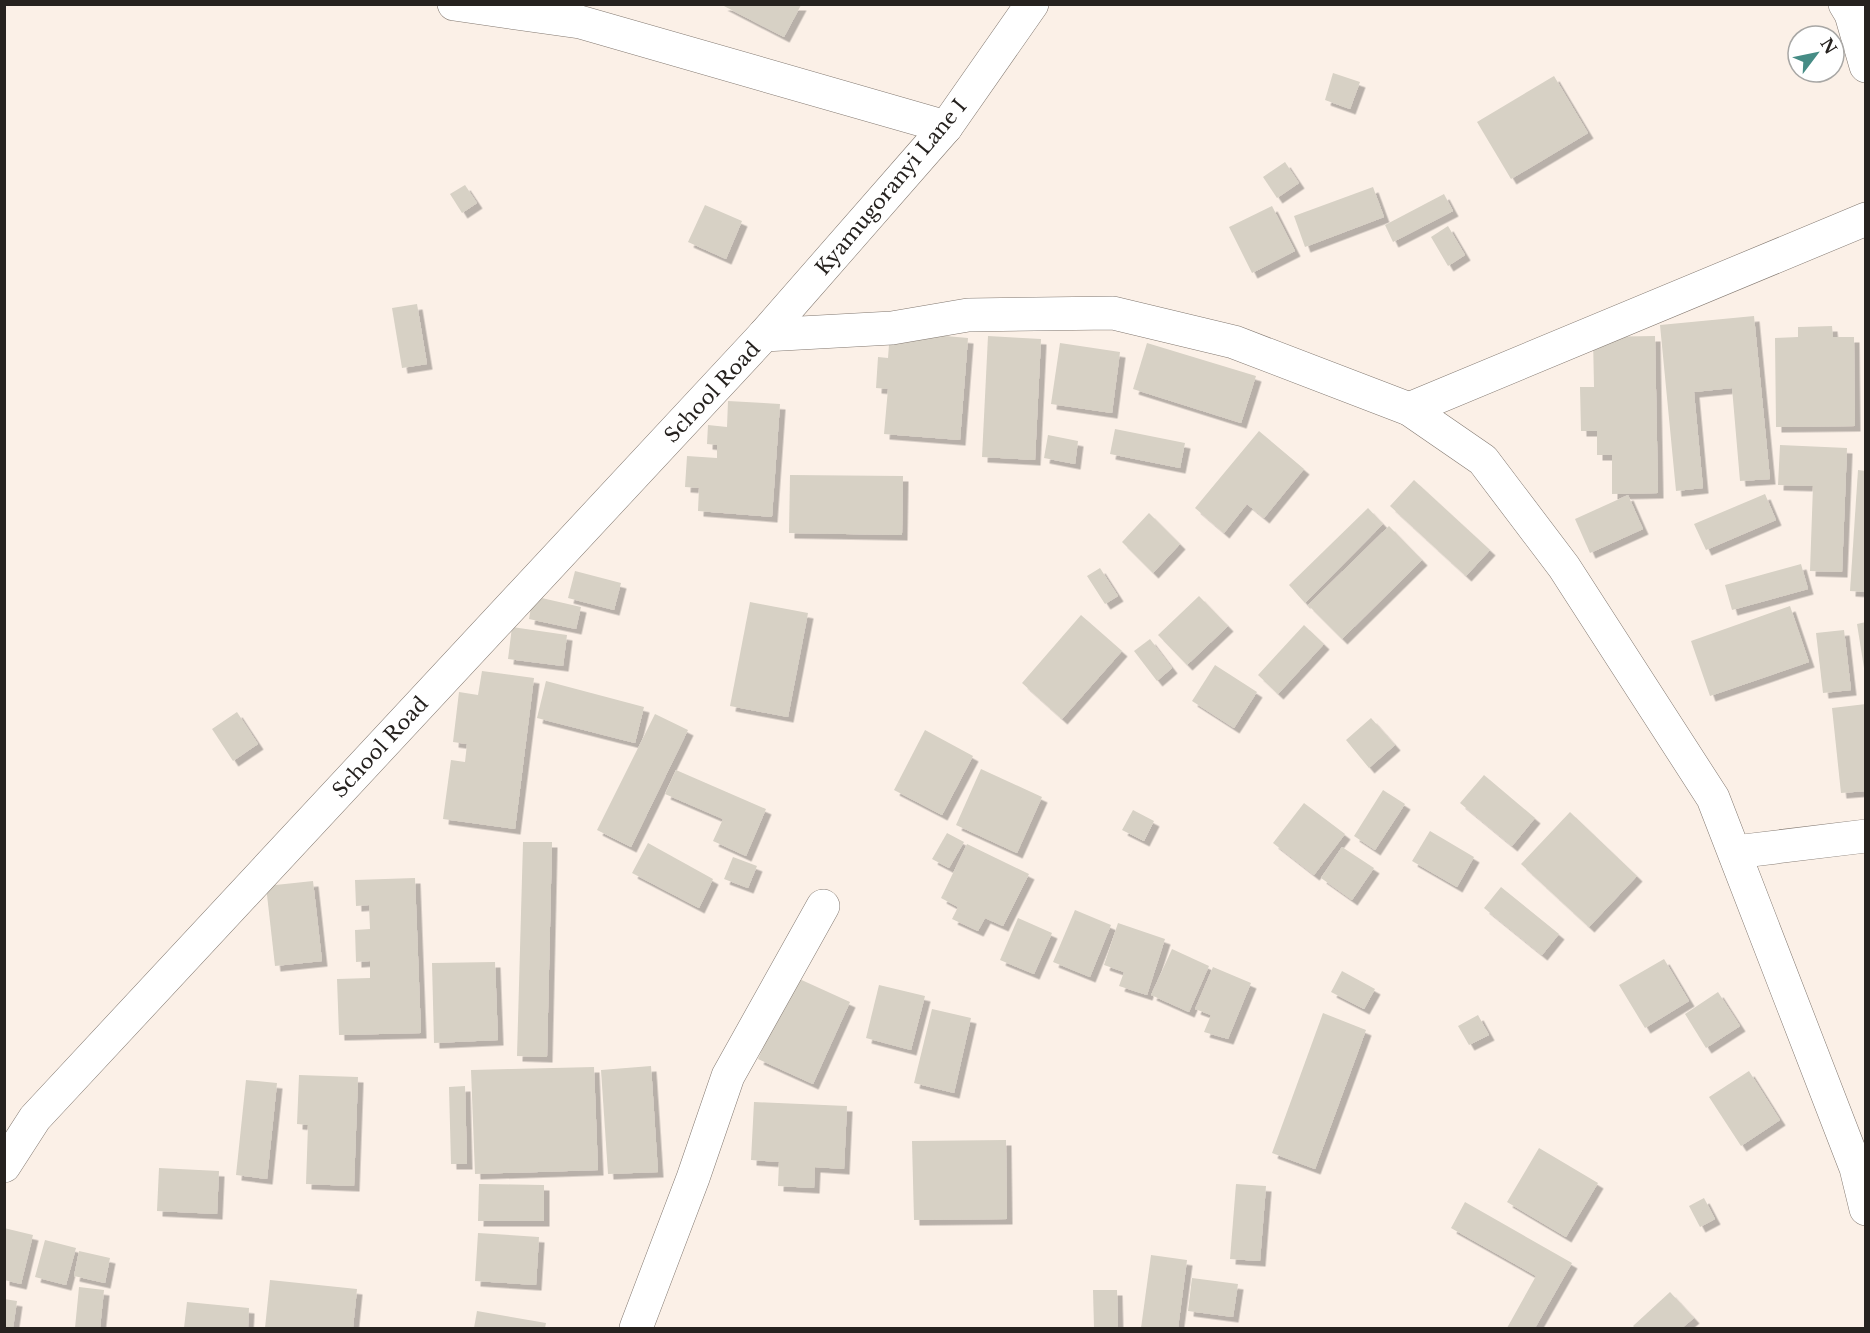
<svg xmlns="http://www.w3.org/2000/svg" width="1870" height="1333" font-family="'Libre Baskerville',serif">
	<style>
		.building { fill: #d7d1c5; filter: url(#shadow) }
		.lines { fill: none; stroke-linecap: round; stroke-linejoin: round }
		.street-casing { stroke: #827870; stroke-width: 34 }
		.street { stroke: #fff; stroke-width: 33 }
		.labels { text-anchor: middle; stroke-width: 4.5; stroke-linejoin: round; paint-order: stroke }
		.street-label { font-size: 20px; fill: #26221f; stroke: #fff }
	</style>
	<defs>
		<filter id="shadow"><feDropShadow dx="5.5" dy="5.5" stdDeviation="0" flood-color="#0004"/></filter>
	</defs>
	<rect width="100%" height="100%" fill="#fbf0e7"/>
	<g class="building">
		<path d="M722,5H801L784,37Z"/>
		<path d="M1333,73L1360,82L1350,109L1325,100Z"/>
		<path d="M1554,76L1588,133L1511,179L1477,122Z"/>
		<path d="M1285,162L1299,183L1277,198L1263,177Z"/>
		<path d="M465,185L477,203L462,213L450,194Z"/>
		<path d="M1373,187L1384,217L1305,247L1294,216Z"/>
		<path d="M1444,194L1453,211L1393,242L1385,225Z"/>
		<path d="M705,205L742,221L726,259L688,242Z"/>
		<path d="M1272,206L1295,251L1252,273L1229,227Z"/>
		<path d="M1448,226L1465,255L1448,266L1431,237Z"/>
		<path d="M417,304L427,364L402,368L392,308Z"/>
		<path d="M1754,316L1770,479L1740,481L1732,388L1694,392L1703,488L1676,491L1660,325Z"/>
		<path d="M1832,326L1833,337H1854L1855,426L1776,427L1775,338L1798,337V327Z"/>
		<path d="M890,331L968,338L960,440L884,434L888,389L876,388L878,357L888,358Z"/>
		<path d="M988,336L1041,339L1035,460L982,457Z"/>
		<path d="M1655,336L1658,493L1612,494V455H1597V431H1581L1580,387H1594L1593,337Z"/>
		<path d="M1060,343L1120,352L1112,413L1051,404Z"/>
		<path d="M1147,343L1256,376L1241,423L1133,389Z"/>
		<path d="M728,401L780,404L772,517L698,511L699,488L685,487L687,456L717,458V445L707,444L708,425L727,427Z"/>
		<path d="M1115,429L1185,443L1180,468L1110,454Z"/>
		<path d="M1259,431L1304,469L1264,518L1247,504L1224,533L1195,508Z"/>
		<path d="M1048,435L1078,441L1075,464L1044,458Z"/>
		<path d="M1780,445L1847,448L1842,572L1810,571L1813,486L1778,485Z"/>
		<path d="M1858,470L1866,471V592L1850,591Z"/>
		<path d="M790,475L903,476L902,535L789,533Z"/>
		<path d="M1414,480L1490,550L1466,576L1390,506Z"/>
		<path d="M1765,494L1776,520L1706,550L1694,524Z"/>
		<path d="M1628,495L1643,529L1590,553L1575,519Z"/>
		<path d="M1368,508L1383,524L1305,603L1289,585Z"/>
		<path d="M1149,513L1180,544L1153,573L1122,542Z"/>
		<path d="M1389,526L1422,560L1342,639L1308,605Z"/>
		<path d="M1801,564L1808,589L1732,610L1725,585Z"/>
		<path d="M1100,568L1118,596L1105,604L1087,576Z"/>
		<path d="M575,571L621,583L614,610L568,598Z"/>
		<path d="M533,596L581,607L576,629L529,619Z"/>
		<path d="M1199,596L1228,626L1187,665L1158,635Z"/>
		<path d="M750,602L808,613L788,717L730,706Z"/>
		<path d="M1790,606L1809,662L1710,696L1691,641Z"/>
		<path d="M1081,615L1122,651L1062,719L1022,683Z"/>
		<path d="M1866,622V668H1864L1857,624Z"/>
		<path d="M1304,625L1324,644L1278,694L1258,675Z"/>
		<path d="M512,627L567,635L563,666L508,659Z"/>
		<path d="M1844,630L1851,690L1823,693L1816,633Z"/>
		<path d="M1150,639L1172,668L1157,681L1134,651Z"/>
		<path d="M1215,665L1257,692L1234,728L1192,701Z"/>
		<path d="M482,671L534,678L515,829L443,819L451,760L465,762L467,744L453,742L459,692L478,695Z"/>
		<path d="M546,681L644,707L635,743L537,718Z"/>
		<path d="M1866,704V791L1841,793L1832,708Z"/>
		<path d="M237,712L258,744L233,761L212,729Z"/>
		<path d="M655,714L688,730L631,847L597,830Z"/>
		<path d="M1371,718L1395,745L1369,768L1346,740Z"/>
		<path d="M925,730L973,756L942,815L894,790Z"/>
		<path d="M981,769L1042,797L1017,853L956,825Z"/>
		<path d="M676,770L766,809L746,856L713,841L723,819L665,794Z"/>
		<path d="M1484,775L1535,818L1512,846L1460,803Z"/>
		<path d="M1383,790L1405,804L1375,850L1354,836Z"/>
		<path d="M1304,803L1345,834L1314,875L1273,843Z"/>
		<path d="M1133,810L1154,821L1144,841L1122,830Z"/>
		<path d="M1570,812L1637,876L1589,927L1521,864Z"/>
		<path d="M1430,831L1474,857L1457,887L1412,861Z"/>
		<path d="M947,833L964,842L949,868L932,859Z"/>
		<path d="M523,842H552L547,1057L517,1056Z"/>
		<path d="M648,843L713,879L699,908L632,873Z"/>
		<path d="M967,844L1029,874L1003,926L985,918L978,931L952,919L958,907L941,898Z"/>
		<path d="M1342,847L1374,868L1352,900L1321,878Z"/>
		<path d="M733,857L757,866L748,888L724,879Z"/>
		<path d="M415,878L421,1033L339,1035L337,979L370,978V961L356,962L355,930L370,929L369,905L356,906L355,880Z"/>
		<path d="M313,881L322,961L275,966L266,886Z"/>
		<path d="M1501,887L1559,934L1542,955L1484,908Z"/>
		<path d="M1075,910L1111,925L1090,977L1053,962Z"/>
		<path d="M1018,918L1052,933L1034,974L1000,960Z"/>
		<path d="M1118,923L1165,939L1147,995L1119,986L1124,972L1104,965Z"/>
		<path d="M1172,949L1209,966L1189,1012L1151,995Z"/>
		<path d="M1664,959L1689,1001L1645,1028L1619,985Z"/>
		<path d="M495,962L498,1040L434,1043L432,963Z"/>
		<path d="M1213,967L1251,983L1228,1039L1204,1032L1211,1015L1195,1009Z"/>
		<path d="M1342,971L1375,989L1364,1009L1331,992Z"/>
		<path d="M795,977L850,1002L813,1084L758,1059Z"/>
		<path d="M879,985L925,996L911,1050L866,1038Z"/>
		<path d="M1718,992L1740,1026L1706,1048L1685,1014Z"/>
		<path d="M932,1009L971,1018L954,1093L914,1083Z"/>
		<path d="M1323,1013L1366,1030L1315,1169L1272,1153Z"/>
		<path d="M1478,1015L1489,1035L1469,1045L1458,1026Z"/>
		<path d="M651,1066L658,1172L608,1174L601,1070Z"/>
		<path d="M594,1067L598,1170L475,1174L471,1070Z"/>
		<path d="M1749,1071L1780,1120L1741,1146L1709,1097Z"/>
		<path d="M299,1075L358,1077L354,1186L306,1184L308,1125L297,1124Z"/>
		<path d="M246,1080L277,1083L267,1179L236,1175Z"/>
		<path d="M465,1086L467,1164H451L449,1087Z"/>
		<path d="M754,1102L847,1106L844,1169L815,1167L814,1188L778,1186L779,1162L751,1160Z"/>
		<path d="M1006,1140L1007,1219L914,1220L912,1141Z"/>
		<path d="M1539,1148L1598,1183L1566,1237L1507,1202Z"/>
		<path d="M159,1168L219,1171L217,1214L157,1211Z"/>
		<path d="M479,1184L544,1185V1221H478Z"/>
		<path d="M1236,1184L1266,1186L1260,1261L1230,1259Z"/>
		<path d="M1704,1198L1715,1219L1700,1227L1689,1206Z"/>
		<path d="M1465,1202L1572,1263L1535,1328H1507L1536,1276L1451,1228Z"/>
		<path d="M4,1228L33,1235L21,1284L4,1280Z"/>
		<path d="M478,1233L539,1237L536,1285L475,1281Z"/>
		<path d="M45,1240L76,1248L66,1285L35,1277Z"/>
		<path d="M79,1251L110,1258L105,1283L74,1276Z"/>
		<path d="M1151,1255L1187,1260L1178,1328H1141Z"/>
		<path d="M1192,1278L1238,1284L1233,1317L1188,1311Z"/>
		<path d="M270,1280L357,1289L353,1328H265Z"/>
		<path d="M79,1287L104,1290L100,1328H75Z"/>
		<path d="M1093,1290H1117L1118,1328H1094Z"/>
		<path d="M1670,1292L1694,1318L1682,1328H1635L1633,1326Z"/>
		<path d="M4,1299L17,1301L13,1328H4Z"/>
		<path d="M187,1302L249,1308L248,1328H184Z"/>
		<path d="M477,1311L546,1323L545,1328H474Z"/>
	</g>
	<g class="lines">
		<g class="street-casing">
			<g id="street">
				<path d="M454,4L580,22L946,127"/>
				<path d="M1845,4L1851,14L1866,66"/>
				<path d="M764,335L892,328L968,315L1113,313L1234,342L1409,409L1483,460L1564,567L1713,798L1856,1168L1866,1209"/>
				<path d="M1409,409L1866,219"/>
				<path d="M1735,852L1866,836"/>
				<path d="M4,1166L35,1118L764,335L946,127L1032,4"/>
				<path d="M636,1328L693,1178L728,1076L823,906"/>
			</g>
		</g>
		<use href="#street" class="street"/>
	</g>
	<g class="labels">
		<g class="street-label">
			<text transform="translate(891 187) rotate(-50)" y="7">Kyamugoranyi Lane I</text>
			<text transform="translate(712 392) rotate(-47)" y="7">School Road</text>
			<text transform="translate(380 747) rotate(-47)" y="7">School Road</text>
		</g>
	</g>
	<rect width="1870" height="1333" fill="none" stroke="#26221f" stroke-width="12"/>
	<g transform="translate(1816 54) rotate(58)"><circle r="28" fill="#ffffff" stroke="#a8a7a5" stroke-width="1.5"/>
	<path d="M0-4.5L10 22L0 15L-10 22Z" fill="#468c85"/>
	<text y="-9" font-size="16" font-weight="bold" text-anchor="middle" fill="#26221f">N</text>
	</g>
</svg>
